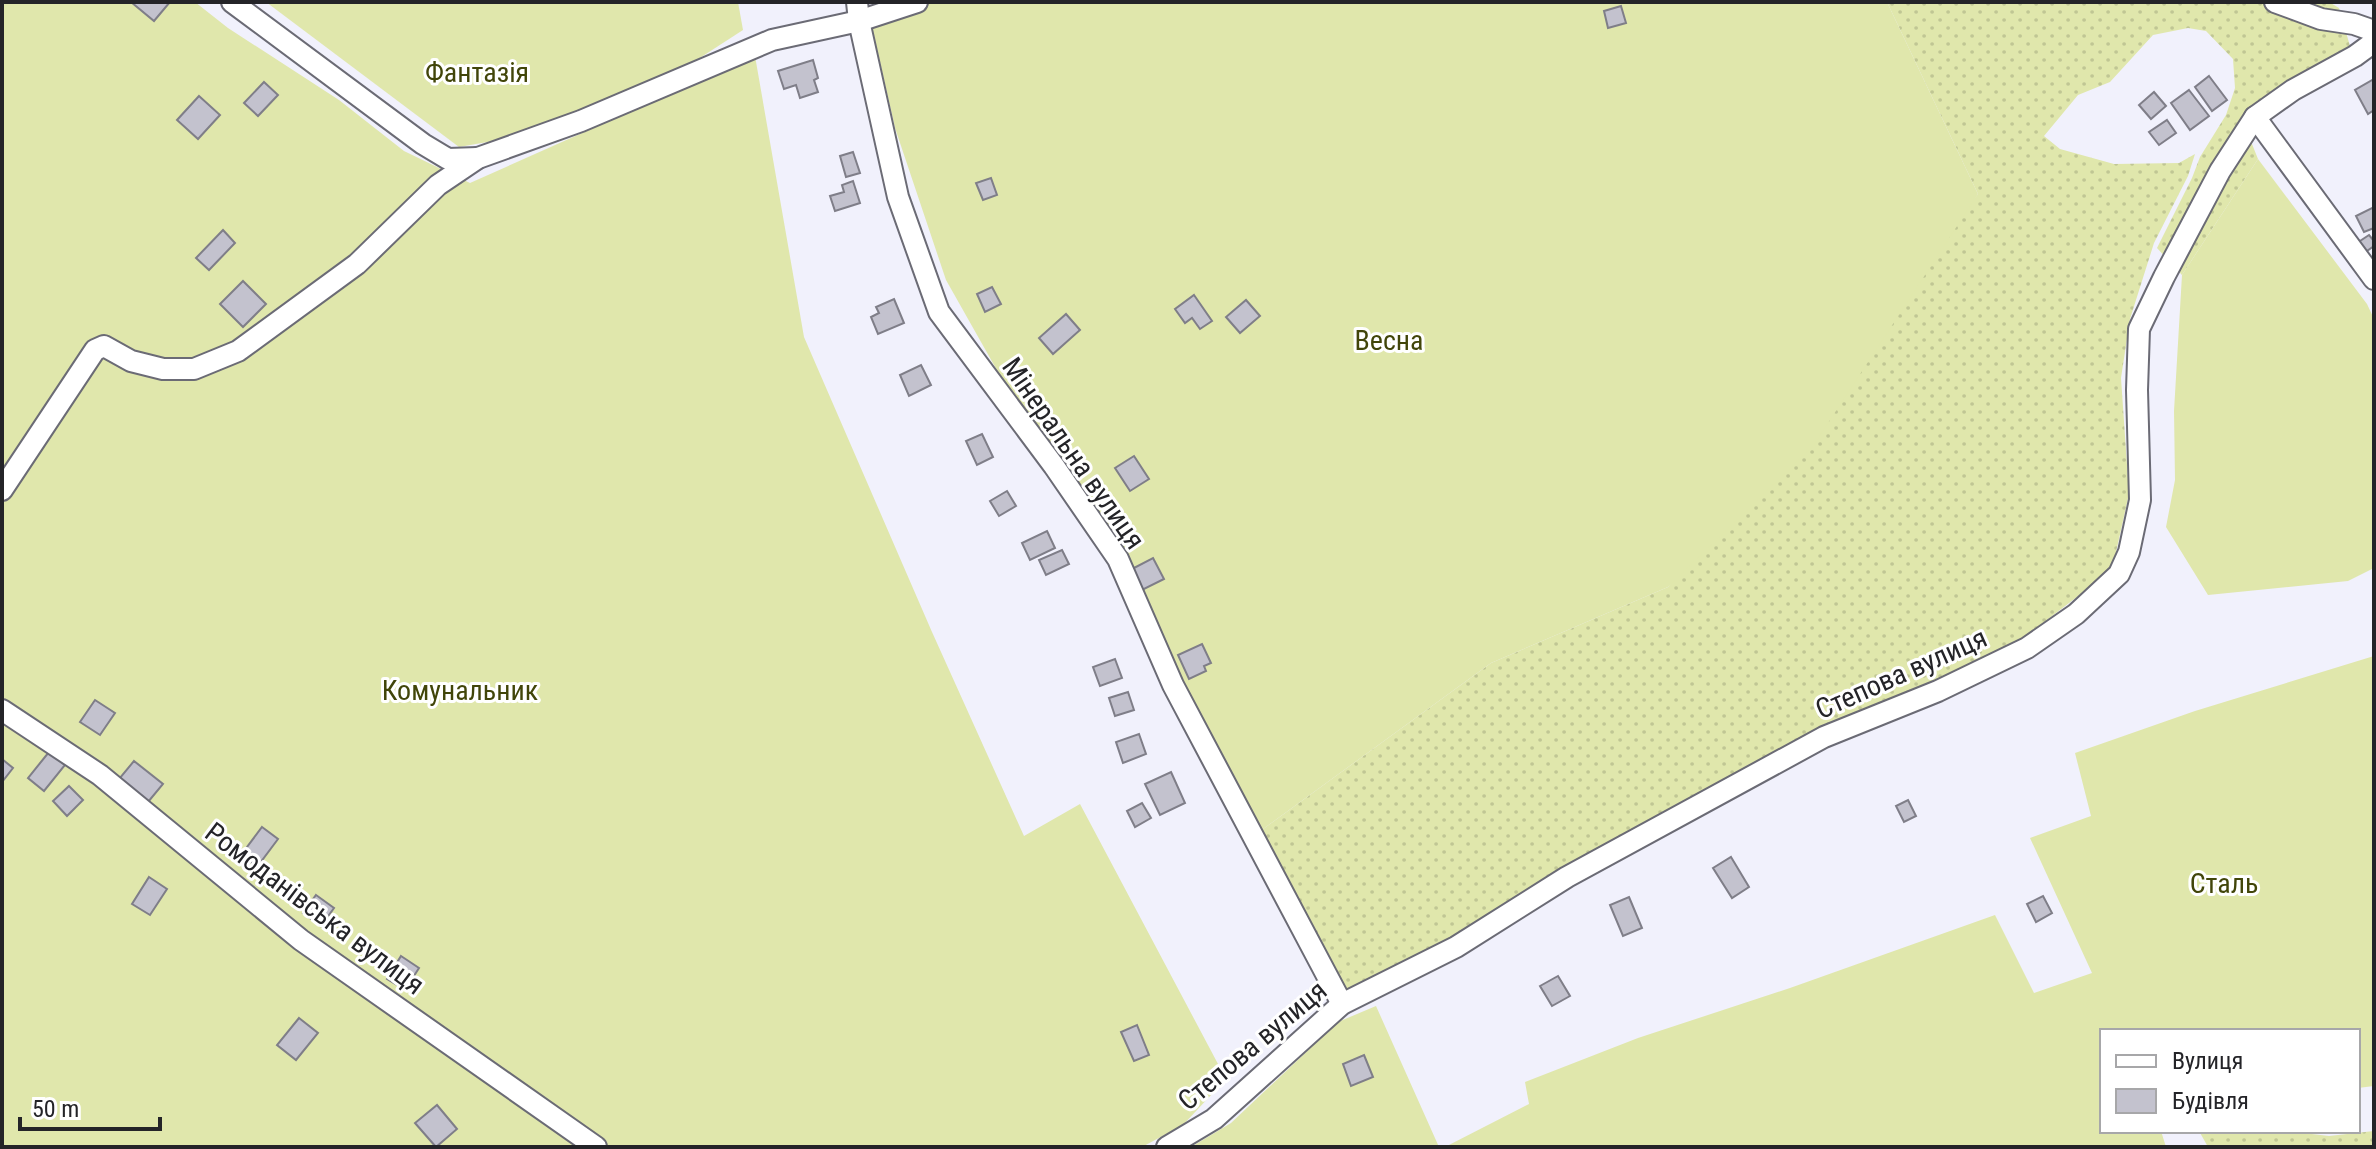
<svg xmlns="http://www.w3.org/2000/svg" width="2376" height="1149" font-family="'Roboto Condensed',sans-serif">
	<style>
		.grass { fill: url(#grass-dots) }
		.garden { fill: #e0e7ac }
		.building { fill: #c3c2ce; stroke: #7f7e88; stroke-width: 2 }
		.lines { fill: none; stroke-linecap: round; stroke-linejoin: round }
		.minor-casing { stroke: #6b6b75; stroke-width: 24 }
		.minor { stroke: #fff; stroke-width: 20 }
		.labels { text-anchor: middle; stroke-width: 6; stroke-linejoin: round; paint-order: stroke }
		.park-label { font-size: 28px; fill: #414509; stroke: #fff }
		.street-label { font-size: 28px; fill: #242428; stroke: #fff }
	</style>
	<defs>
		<pattern id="grass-dots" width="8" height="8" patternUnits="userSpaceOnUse" patternTransform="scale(2)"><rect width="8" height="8" fill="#e0e7ac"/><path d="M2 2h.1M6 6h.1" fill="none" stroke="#c0c694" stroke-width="1.8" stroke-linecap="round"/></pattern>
	</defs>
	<rect width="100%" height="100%" fill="#f1f1fc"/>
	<g class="grass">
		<path d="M1887,2H2329L2339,8L2352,53L2242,119L2258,159L2182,275L2157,248L2192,178L2200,157L2226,115L2235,88L2233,59L2206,31L2188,28L2153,35L2110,82L2078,95L2044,136L2060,149L2114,164L2179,163L2195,154L2188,176L2154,243L2130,319L2121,378L2129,494L2112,570L2025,637L1878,708L1817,728L1674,811L1569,864L1458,934L1345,994L1259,832L1491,663L1668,587L1978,194Z"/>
		<path d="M2199,1131H2285L2329,1136L2374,1131V1147H2208Z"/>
	</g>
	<g class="garden">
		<path d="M2,2H195L228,28L339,100L404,151L470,183L755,56L804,337L932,632L1024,836L1080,804L1226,1079L1183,1125L1142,1147H2Z"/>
		<path d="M266,2H738L743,30L675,74L516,137L459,147Z"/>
		<path d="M930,2H1887L1978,194L1813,446L1668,587L1491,663L1259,832L1190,707L1102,516L1007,388L946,280L895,128L872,27Z"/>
		<path d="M2258,159L2367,304L2374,319V568L2348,581L2208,595L2166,527L2175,480L2174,411L2182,275Z"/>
		<path d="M2374,656V1086L2358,1088V1031H2102V1131H2161L2166,1147H1445L1529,1104L1525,1082L1638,1038L1790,988L1995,915L2034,993L2092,973L2030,838L2091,816L2075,753L2195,711Z"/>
		<path d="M1376,1006L1439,1147H1191L1231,1123L1338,1022Z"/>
	</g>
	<g class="building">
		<path d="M131,2H170L154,21Z"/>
		<path d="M1621,6L1626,23L1608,28L1604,11Z"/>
		<path d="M813,60L818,78L814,80L818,92L800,98L796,85L784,89L778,71Z"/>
		<path d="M2209,76L2227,100L2212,111L2195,87Z"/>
		<path d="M2374,79V110L2368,114L2355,90Z"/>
		<path d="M264,82L278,95L258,116L244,103Z"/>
		<path d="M2189,90L2209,116L2190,130L2171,103Z"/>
		<path d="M2154,92L2166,106L2151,119L2139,105Z"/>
		<path d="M199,96L220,115L198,139L177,120Z"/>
		<path d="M2167,120L2176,133L2159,145L2149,132Z"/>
		<path d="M853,152L860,173L846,177L840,156Z"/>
		<path d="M991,178L997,195L983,200L976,183Z"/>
		<path d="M853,181L860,203L835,211L830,196L844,192L842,185Z"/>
		<path d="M2374,207V228L2364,232L2356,216Z"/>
		<path d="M223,230L235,243L209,270L196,258Z"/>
		<path d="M2369,235L2374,241V246L2364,253L2357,243Z"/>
		<path d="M243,281L266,304L243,327L220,304Z"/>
		<path d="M992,287L1001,304L985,312L977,294Z"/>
		<path d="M1194,295L1212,321L1200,329L1192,318L1185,323L1175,309Z"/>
		<path d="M894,299L904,323L878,334L871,317L879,313L876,307Z"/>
		<path d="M1246,300L1260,316L1240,333L1226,317Z"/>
		<path d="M1066,314L1080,330L1053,354L1039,338Z"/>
		<path d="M921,365L931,385L909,396L900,375Z"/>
		<path d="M982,434L993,457L977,465L966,441Z"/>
		<path d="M1134,456L1149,479L1130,491L1115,468Z"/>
		<path d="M1007,491L1016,506L999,516L990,501Z"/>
		<path d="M1047,531L1055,548L1030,560L1022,543Z"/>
		<path d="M1062,550L1069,564L1046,575L1039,560Z"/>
		<path d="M1153,558L1164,579L1142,590L1132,569Z"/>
		<path d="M1202,644L1211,663L1204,666L1206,671L1189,679L1178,655Z"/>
		<path d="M1115,659L1122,678L1100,686L1093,667Z"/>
		<path d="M1128,692L1134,710L1115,716L1109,698Z"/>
		<path d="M95,700L115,713L100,735L80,722Z"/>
		<path d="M1139,734L1146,754L1123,763L1116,742Z"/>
		<path d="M49,752L65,765L44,791L28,778Z"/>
		<path d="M2,759L13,768L2,782Z"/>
		<path d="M134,761L163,784L148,802L119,779Z"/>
		<path d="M1171,772L1185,803L1160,815L1145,784Z"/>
		<path d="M69,786L83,800L67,816L53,801Z"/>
		<path d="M1908,800L1916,816L1904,822L1896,806Z"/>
		<path d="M1142,803L1151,818L1135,827L1127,811Z"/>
		<path d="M262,827L278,839L257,867L241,855Z"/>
		<path d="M1731,857L1749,887L1732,898L1713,868Z"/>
		<path d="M149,877L167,889L150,915L132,904Z"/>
		<path d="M316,895L334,908L321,926L303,913Z"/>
		<path d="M2043,896L2052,913L2036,922L2027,904Z"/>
		<path d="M1629,897L1642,928L1623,936L1610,905Z"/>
		<path d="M401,956L419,968L405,990L387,979Z"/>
		<path d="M1558,976L1570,996L1552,1006L1540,986Z"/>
		<path d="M299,1018L318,1033L296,1060L277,1045Z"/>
		<path d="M1137,1025L1149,1055L1134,1061L1121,1032Z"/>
		<path d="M1364,1055L1373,1077L1351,1086L1343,1064Z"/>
		<path d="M437,1105L457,1129L436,1147L415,1123Z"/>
	</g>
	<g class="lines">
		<g class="minor-casing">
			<g id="minor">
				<path d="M232,2L423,144L448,159L478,158"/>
				<path d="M857,2L859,21L898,197L939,312L1054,466L1118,559L1173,685L1342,1004"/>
				<path d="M2275,2L2321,19L2354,24L2374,31"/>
				<path d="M2255,117L2374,279"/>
				<path d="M2,490L95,350L104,346L131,361L163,369H194L238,351L357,264L438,185L478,158L581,121L772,40L859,21L917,2"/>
				<path d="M2,710L100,775L301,940L596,1147"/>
				<path d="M1167,1147L1214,1119L1342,1004L1456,947L1567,877L1824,737L1938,691L2027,648L2076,614L2119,574L2129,552L2140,500L2137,390L2139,329L2164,277L2220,171L2255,117L2293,90L2355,56L2374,42"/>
			</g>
		</g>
		<use href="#minor" class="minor"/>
	</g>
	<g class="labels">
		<g class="park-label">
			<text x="477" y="82">Фантазія</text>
			<text x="1389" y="350">Весна</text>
			<text x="460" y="700">Комунальник</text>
			<text x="2224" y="893">Сталь</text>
		</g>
		<g class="street-label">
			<text transform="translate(1074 453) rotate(55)" y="10">Мінеральна вулиця</text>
			<text transform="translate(1901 673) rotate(-24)" y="10">Степова вулиця</text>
			<text transform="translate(315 908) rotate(37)" y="10">Ромоданівська вулиця</text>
			<text transform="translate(1252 1045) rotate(-40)" y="10">Степова вулиця</text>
		</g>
	</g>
	<rect width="2376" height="1149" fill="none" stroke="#242428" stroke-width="8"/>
	<rect x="2100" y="1029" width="260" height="104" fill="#ffffff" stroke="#a7a7a9" stroke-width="2"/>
	<rect x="2116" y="1055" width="40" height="12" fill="#ffffff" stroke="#a7a7a9" stroke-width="2"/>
	<text x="2172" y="1069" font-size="24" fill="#242428">Вулиця</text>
	<rect x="2116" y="1089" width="40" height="24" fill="#c3c2ce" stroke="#a7a7a9" stroke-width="2"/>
	<text x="2172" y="1109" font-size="24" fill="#242428">Будівля</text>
	<path d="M20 1117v12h140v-12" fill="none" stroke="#242428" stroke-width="4"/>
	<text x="32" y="1117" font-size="24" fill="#242428" stroke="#ffffff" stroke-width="6" paint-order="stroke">50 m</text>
</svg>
